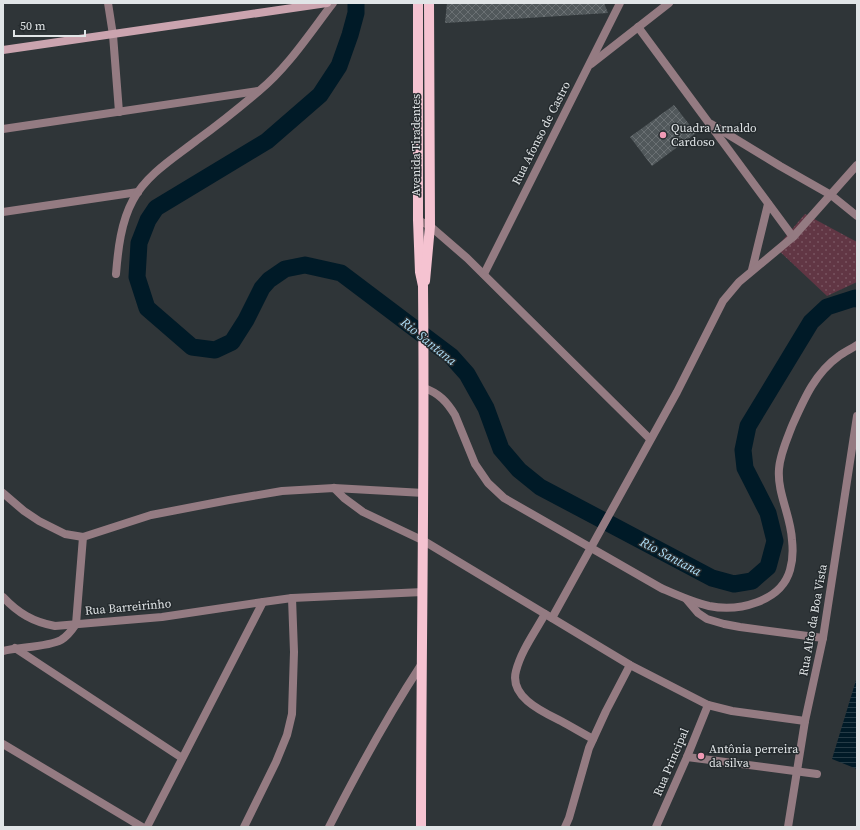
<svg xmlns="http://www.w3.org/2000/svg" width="860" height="830" font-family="'Source Serif 4',serif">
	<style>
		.green { fill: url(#green-dots) }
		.water { fill: url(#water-rules) }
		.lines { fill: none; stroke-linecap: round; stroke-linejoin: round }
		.river { stroke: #001a27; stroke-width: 17 }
		.building { fill: url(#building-cross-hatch) }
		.minor { stroke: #947b82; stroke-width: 8 }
		.tertiary { stroke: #947b82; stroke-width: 8 }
		.secondary { stroke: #cba4af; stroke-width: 8 }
		.primary { stroke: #f5c3d1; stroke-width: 10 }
		.poi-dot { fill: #f09ab5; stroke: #252b2e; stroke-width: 1.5 }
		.labels { text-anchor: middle; stroke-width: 3; stroke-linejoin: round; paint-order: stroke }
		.poi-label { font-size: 12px; fill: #e1e5e7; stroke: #252b2e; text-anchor: start }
		.street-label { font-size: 12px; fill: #e1e5e7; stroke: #252b2e }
		.water-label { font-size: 13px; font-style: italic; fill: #adddf6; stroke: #252b2e }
	</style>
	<defs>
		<pattern id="green-dots" width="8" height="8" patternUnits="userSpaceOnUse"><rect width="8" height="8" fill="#613644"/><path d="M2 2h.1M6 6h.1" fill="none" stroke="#77535f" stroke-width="1.8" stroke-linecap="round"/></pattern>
		<pattern id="water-rules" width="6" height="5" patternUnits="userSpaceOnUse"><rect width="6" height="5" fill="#001a27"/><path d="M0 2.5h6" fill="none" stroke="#253b46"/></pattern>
		<pattern id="building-cross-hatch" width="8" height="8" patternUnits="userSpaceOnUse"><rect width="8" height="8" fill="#51585b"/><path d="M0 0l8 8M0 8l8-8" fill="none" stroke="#6a7073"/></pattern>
	</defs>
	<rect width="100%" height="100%" fill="#2f3538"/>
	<path class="green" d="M805,214L857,242V282L827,296L776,248Z"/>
	<path class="water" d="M857,677V769L832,759Z"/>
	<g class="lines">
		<path class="river" d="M356,3V13L350,35L339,66L320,95L267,141L156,208L148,220L139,243L137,277L147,308L192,347L215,350L232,342L246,320L262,288L269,280L285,269L305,265L341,273L451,356L467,374L486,408L501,449L519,470L540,487L712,578L734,584L752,581L768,567L775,541L768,513L745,468L743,450L748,426L811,322L827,307L855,298L857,299"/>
	</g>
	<g class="building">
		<path d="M447,3H604L608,13L445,23Z"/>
		<path d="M674,105L696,133L652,166L630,137Z"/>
	</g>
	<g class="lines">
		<g class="minor">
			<path d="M108,3L113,35L119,112"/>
			<path d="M638,27L793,237"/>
			<path d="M591,64L669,3"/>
			<path d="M711,124L780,166L831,195L857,216"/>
			<path d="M3,129L258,91"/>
			<path d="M3,212L138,192"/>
			<path d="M418,220L430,226L467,258L650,439"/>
			<path d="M752,270L768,204"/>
			<path d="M116,274C118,249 121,222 133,200C147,174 174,158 197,140C218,125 239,108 259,91C288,67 310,33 333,3"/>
			<path d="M484,274L620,3"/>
			<path d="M424,388C439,393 447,402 455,415L475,464L488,483L504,498L661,588C677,595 692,602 709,606C738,612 781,602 790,570C793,560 793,549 792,540C791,516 777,493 779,469C780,454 787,439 792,426C804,399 815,373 839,356C844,352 851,349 857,345"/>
			<path d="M334,488L344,498L363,512L424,541L630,665L708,705L732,711L805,721"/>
			<path d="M3,597C18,613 33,622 55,626L162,617L263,602"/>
			<path d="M687,600L698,613L707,619L724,624L740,627L823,638"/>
			<path d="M545,614C535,632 521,651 516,671C509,697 543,712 561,721C572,727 582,733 593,739"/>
			<path d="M552,618L677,392L723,301L739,282L793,237L857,165"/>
			<path d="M15,648L182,758"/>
			<path d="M3,651C20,647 48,647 61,640C68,636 72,630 76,624L83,537"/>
			<path d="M3,744L142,827"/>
			<path d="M687,757L817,774"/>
			<path d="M147,827L263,602L292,598L423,592"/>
			<path d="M244,827L276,762L287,735L292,714L294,652L292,598"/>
			<path d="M329,827C357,772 387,717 421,665"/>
			<path d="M565,827L569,818L589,748L606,711L630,665"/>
			<path d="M656,827L687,757L708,705"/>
			<path d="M788,827L805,721L823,638L857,416"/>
		</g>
		<path class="tertiary" d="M3,493L24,511L39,521L65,534L83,537L151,515L229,500L282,491L334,488L424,493"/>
		<path class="secondary" d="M3,50L327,3"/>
		<g class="primary">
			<path d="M418,3V220L420,272L423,286C425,467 421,647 421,827"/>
			<path d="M425,281L430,226L429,3"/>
		</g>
	</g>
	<g class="poi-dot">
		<circle cx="663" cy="135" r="4"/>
		<circle cx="701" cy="756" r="4"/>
	</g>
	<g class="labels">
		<g class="poi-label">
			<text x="671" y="132">Quadra Arnaldo<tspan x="671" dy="14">Cardoso</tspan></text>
			<text x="709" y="753">Antônia perreira<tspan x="709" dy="14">da silva</tspan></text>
		</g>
		<g class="street-label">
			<text transform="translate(541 133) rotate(-63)" y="4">Rua Afonso de Castro</text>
			<text transform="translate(416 145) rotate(-90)" y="4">Avenida Tiradentes</text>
			<text transform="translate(128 607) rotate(-5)" y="4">Rua Barreirinho</text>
			<text transform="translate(813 620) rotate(-80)" y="4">Rua Alto da Boa Vista</text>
			<text transform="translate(671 762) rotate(-67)" y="4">Rua Principal</text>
		</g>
		<g class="water-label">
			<text transform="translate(429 341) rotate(39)" y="5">Rio Santana</text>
			<text transform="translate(671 556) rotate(28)" y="5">Rio Santana</text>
		</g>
	</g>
	<rect width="860" height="830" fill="none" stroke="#e1e5e7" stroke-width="8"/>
	<path d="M14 30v6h71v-6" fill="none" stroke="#e1e5e7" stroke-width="2"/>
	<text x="20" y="30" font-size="12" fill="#e1e5e7" stroke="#252b2e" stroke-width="3" paint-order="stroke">50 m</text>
</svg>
